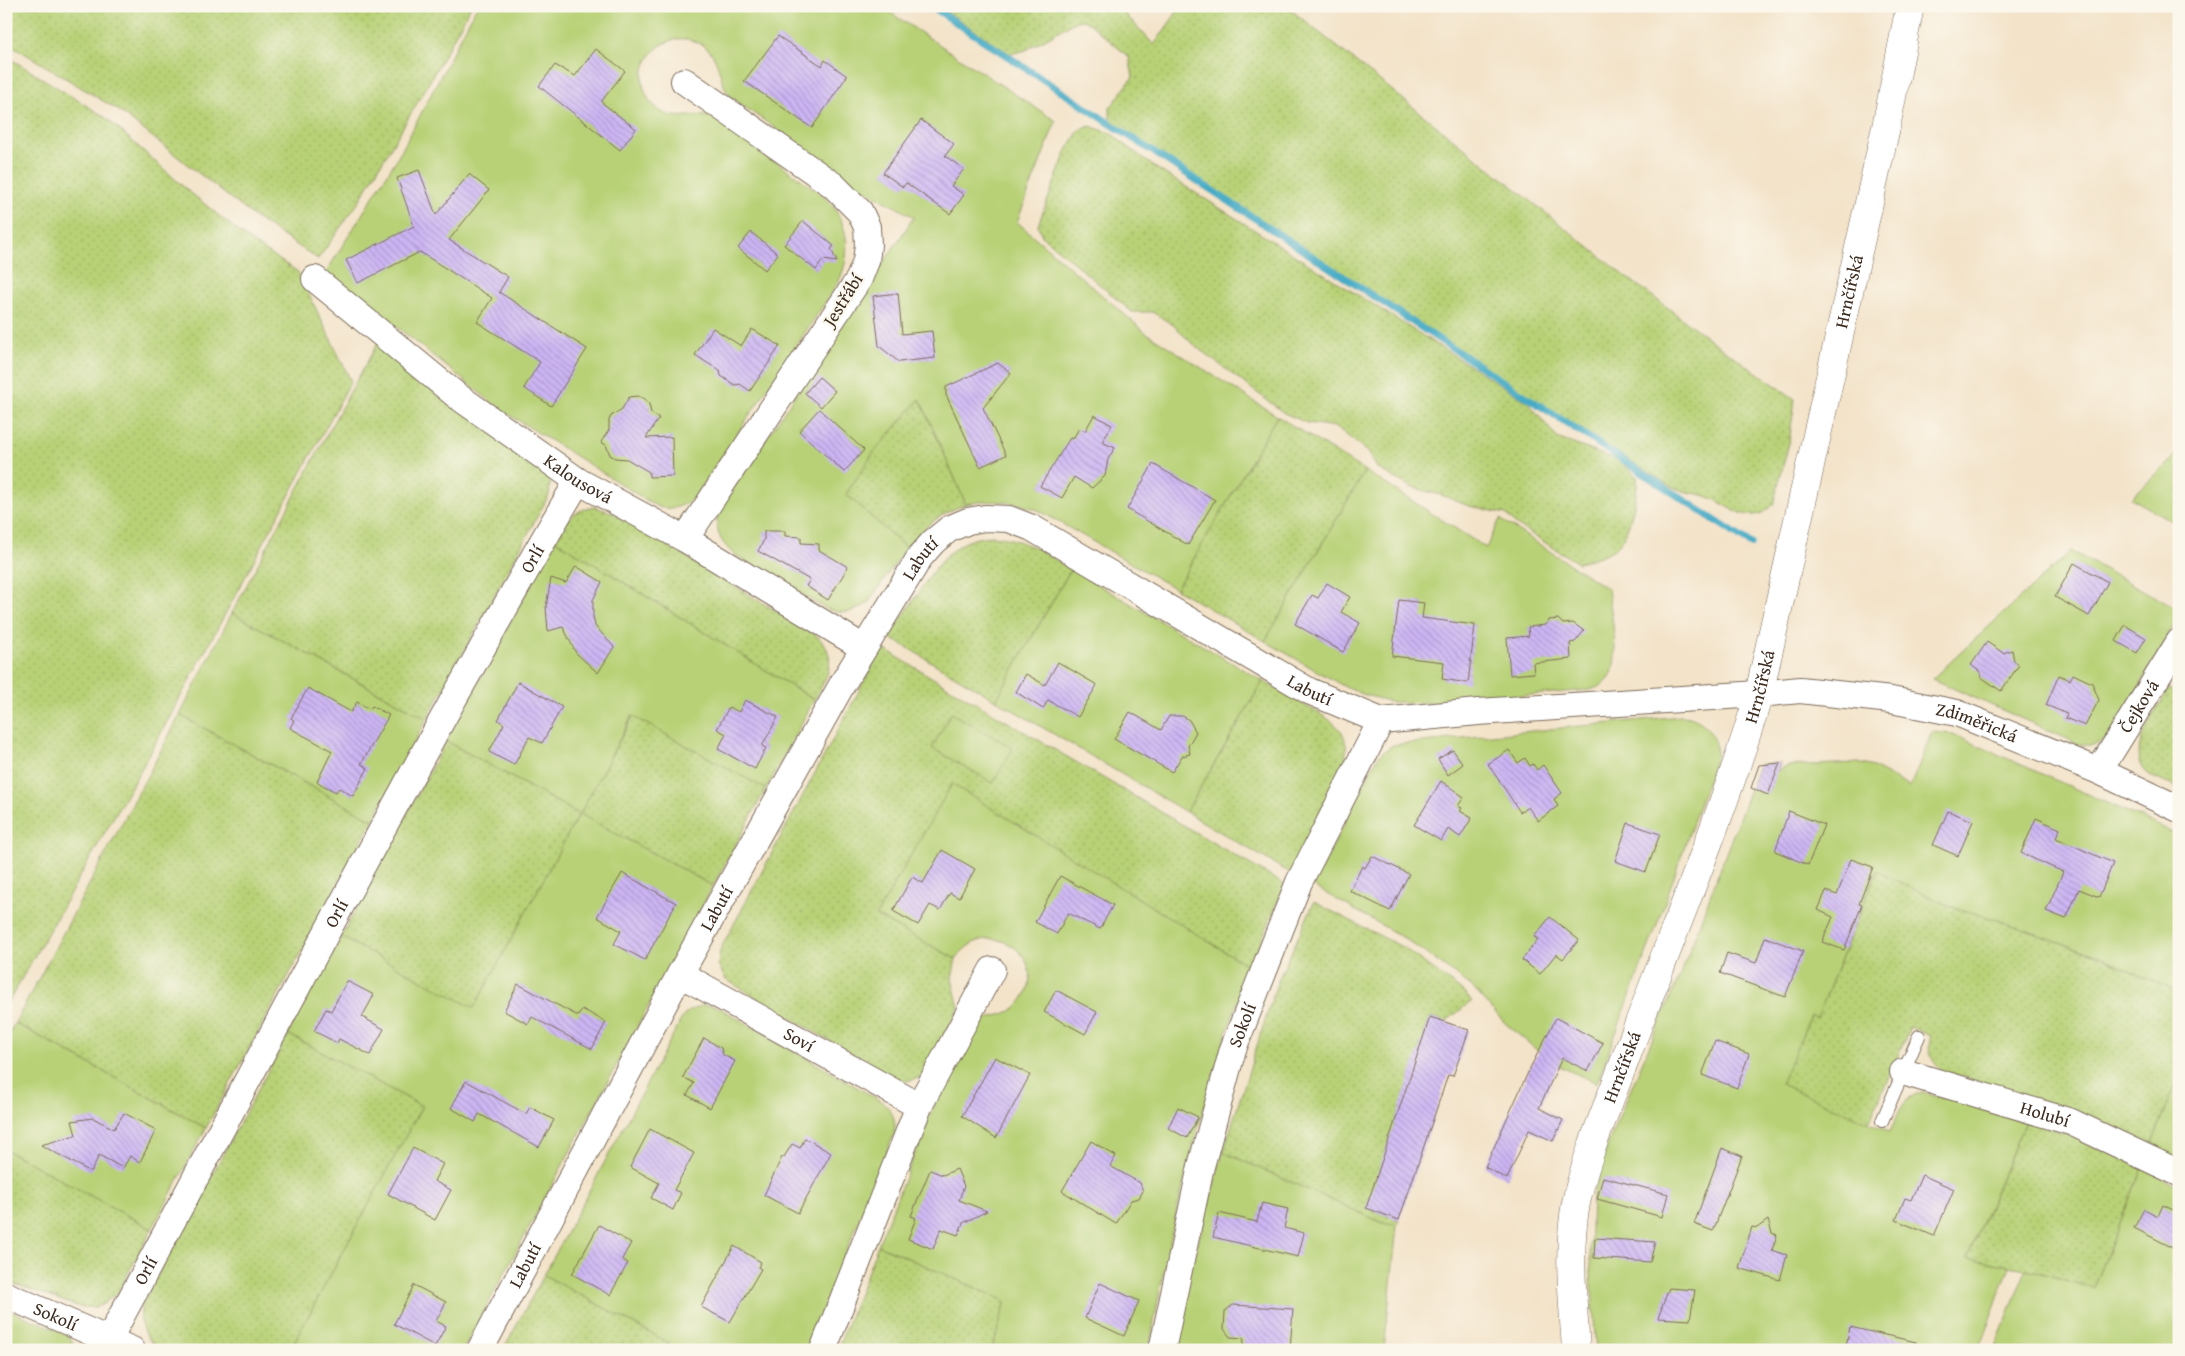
<svg xmlns="http://www.w3.org/2000/svg" width="2185" height="1356" font-family="'Gentium Book Plus',serif">
	<style>
		.grass { fill: url(#grass-dots); stroke: #7a7e4a }
		.garden { fill: #b8d176; stroke: #7a7e4a }
		.lines { fill: none; stroke-linecap: round; stroke-linejoin: round }
		.stream { stroke: #45aac5; stroke-width: 7 }
		.building { fill: url(#building-back-hatch) }
		.service-casing { stroke: #7b6b5a; stroke-width: 14 }
		.minor-casing { stroke: #7b6b5a; stroke-width: 28 }
		.tertiary-casing { stroke: #7b6b5a; stroke-width: 29 }
		.service { stroke: #fff; stroke-width: 12 }
		.minor { stroke: #fff; stroke-width: 26 }
		.tertiary { stroke: #fff; stroke-width: 28 }
		.labels { text-anchor: middle; stroke-width: 4.5; stroke-linejoin: round; paint-order: stroke }
		.street-label { font-size: 18px; fill: #3b2a1e; stroke: #fbf7ec }
	</style>
	<defs>
		<pattern id="grass-dots" width="8" height="8" patternUnits="userSpaceOnUse" patternTransform="scale(1.25)"><rect width="8" height="8" fill="#b8d176"/><path d="M2 2h.1M6 6h.1" fill="none" stroke="#9fb466" stroke-width="1.8" stroke-linecap="round"/></pattern>
		<pattern id="building-back-hatch" width="6" height="6" patternUnits="userSpaceOnUse" patternTransform="scale(1.25)"><rect width="6" height="6" fill="#cdb6f5"/><path d="M-1 5l2 2M0 0l6 6M5-1l2 2" fill="none" stroke="#a894c6"/></pattern>
	</defs>
	<rect width="100%" height="100%" fill="#fbf7ec"/>
	<filter id="ink" filterUnits="userSpaceOnUse"><feTurbulence type="fractalNoise" baseFrequency=".02" numOctaves="2"/><feDisplacementMap in="SourceGraphic" scale="10" xChannelSelector="R" yChannelSelector="G"/><feConvolveMatrix kernelMatrix="1 2 1 2 8 2 1 2 1" color-interpolation-filters="sRGB"/></filter>
	<filter id="wash" filterUnits="userSpaceOnUse"><feTurbulence type="fractalNoise" baseFrequency=".0096" numOctaves="4" result="noise"/><feDisplacementMap in="SourceGraphic" scale="20" xChannelSelector="R" yChannelSelector="G"/><feGaussianBlur stdDeviation="1.12" result="paint"/><feColorMatrix in="noise" values="0 0 0 0 0 0 0 0 0 0 0 0 0 0 0 0 0 1.4 0 .05"/><feComposite in="paint" operator="in"/></filter>
	<g filter="url(#wash)">
		<rect width="100%" height="100%" fill="#f3e3c9"/>
		<g class="grass">
			<path d="M6,6H471L426,88L358,203L318,259L257,219L118,110L6,42Z"/>
			<path d="M938,6H1118L1154,45L1181,6H1286L1620,272L1720,347L1795,399L1789,443L1773,505C1750,529 1729,504 1706,496C1698,493 1688,493 1680,490C1673,488 1666,483 1659,479C1481,365 1304,251 1127,135L1110,118V108L1133,77L1129,57L1090,24L1083,20L1076,21L1026,50L1010,54Z"/>
			<path d="M6,56L105,117L185,188L250,241L298,272L351,381L149,755L6,1006Z"/>
			<path d="M1090,126L1110,133L1156,168L1528,402L1557,438L1620,461L1637,477C1638,495 1629,538 1614,549C1605,556 1588,559 1578,563L1515,524L1506,514L1469,506L1441,495L1411,487L1377,468L1368,452L1336,427L1307,423L1284,413L1195,346L1172,324L1152,312H1132L1042,236L1038,225L1066,152L1079,130Z"/>
			<path d="M379,341L545,471L550,483L549,495L427,719L232,613L341,408Z"/>
			<path d="M920,399L966,504C940,514 923,526 906,548L846,494L874,452Z"/>
			<path d="M1277,416L1365,471L1265,641L1176,589Z"/>
			<path d="M595,507L613,513L817,636C840,658 827,677 814,700L555,540C566,524 573,508 595,507Z"/>
			<path d="M992,536C1024,538 1045,554 1071,569L996,700L889,637C899,622 909,607 919,592C938,563 954,538 992,536Z"/>
			<path d="M882,648L1285,885L1250,967L952,785L876,916L956,959L952,978L959,1008L921,1077L908,1081L893,1078L725,979L718,964L720,950Z"/>
			<path d="M1263,681C1276,689 1290,697 1304,705C1329,719 1354,729 1344,763L1290,873L1186,812Z"/>
			<path d="M2169,689L2179,694V788C2169,784 2156,780 2147,773C2124,751 2157,710 2169,689Z"/>
			<path d="M180,715L373,820L206,1128L15,1023Z"/>
			<path d="M633,716L766,789L713,886L579,814L474,1009L341,937L446,741L579,814Z"/>
			<path d="M1877,871L1949,906L1998,920L2104,958L2179,993V1077L2151,1146L2057,1105L1943,1071C1932,1063 1926,1050 1931,1036L1910,1027L1869,1123L1780,1084L1811,1015L1817,1018Z"/>
			<path d="M1314,902L1404,948L1463,992L1472,1001L1445,1022L1430,1017L1422,1043L1419,1045L1421,1046L1367,1208L1399,1220L1397,1226L1383,1223L1223,1152L1277,983Z"/>
			<path d="M288,1034L422,1106L290,1350H163C144,1341 137,1323 142,1304Z"/>
			<path d="M2026,1119L2071,1135L2142,1168L2094,1288L2026,1269L1967,1259Z"/>
			<path d="M6,1150L152,1229L118,1292L102,1305L95,1307H80L6,1281Z"/>
			<path d="M878,1245L1006,1301L992,1350H837Z"/>
			<path d="M544,1275L669,1343L665,1350H503Z"/>
		</g>
		<g class="garden">
			<path d="M477,6H880L1056,121L1017,222L1145,332L1277,416L1176,589L1038,510C1013,501 992,499 966,504L920,399L874,452L846,494L906,548L868,603C854,613 842,615 827,609L735,555C719,542 713,528 720,508L914,217L856,185L732,98C717,83 723,59 704,46C662,18 618,79 659,110C676,123 695,111 714,118L819,192C849,217 854,252 837,285L696,495C686,506 671,512 656,506L500,409L392,323L323,277L401,152Z"/>
			<path d="M2179,453V525L2131,498Z"/>
			<path d="M1365,471L1486,548L1500,519L1608,589C1610,610 1622,662 1609,679C1604,685 1597,688 1589,690L1438,703L1392,702L1365,695L1345,687L1265,641Z"/>
			<path d="M555,540L814,700L766,789L632,716L580,814L713,886L463,1350H290L422,1106L288,1034L341,937L474,1008L579,814L446,741Z"/>
			<path d="M2071,551L2179,610V616L2114,732C2103,742 2095,748 2079,744L1932,679Z"/>
			<path d="M1071,569L1263,681L1186,812L996,700Z"/>
			<path d="M232,613L427,719L373,820L180,715Z"/>
			<path d="M951,713L1013,748L993,783L932,748Z"/>
			<path d="M1681,716C1703,717 1715,733 1717,754L1657,925L1597,1083L1552,1063L1505,1023L1470,985L1404,938L1313,886L1376,760L1382,753L1393,745Z"/>
			<path d="M1932,732L1952,734L2179,835V993L2104,958L1998,920L1949,906L1877,871L1817,1018L1811,1015L1781,1084L1890,1132C1898,1116 1902,1096 1923,1092L2026,1119L1967,1258L2010,1266L1978,1350H1596L1590,1258L1592,1198L1609,1140L1683,968L1759,765L1780,763L1778,771L1788,766L1858,763L1873,767L1910,787Z"/>
			<path d="M952,784L1250,967C1203,1094 1172,1217 1149,1350H992L1006,1301L878,1245L938,1096L977,1026C989,1013 1009,1018 1020,1003C1055,959 988,911 956,959L876,916Z"/>
			<path d="M702,1005L716,1006L881,1101C892,1109 897,1120 894,1134L823,1308L809,1350H665L669,1343L544,1275L681,1020L687,1012Z"/>
			<path d="M15,1023L206,1128L152,1229L6,1150V1039Z"/>
			<path d="M2179,1077V1161L2151,1146Z"/>
			<path d="M1223,1152L1383,1223L1397,1226L1384,1350H1178L1189,1275Z"/>
			<path d="M2142,1168L2179,1186V1350H1994L2026,1269L2094,1288Z"/>
			<path d="M6,1309L65,1333L70,1338L76,1350H6Z"/>
		</g>
		<g class="lines">
			<path class="stream" d="M931,6L1751,544"/>
		</g>
		<g id="blocks">
			<g class="building">
				<path d="M778,36L822,66L825,60L847,76L812,128L744,81Z"/>
				<path d="M596,49L625,71L601,102L636,129L620,150L539,86L555,65L575,76Z"/>
				<path d="M921,120L954,144L945,156L964,169L951,186L964,195L950,214L906,183L903,187L883,173Z"/>
				<path d="M419,170L436,215L469,174L489,190L449,240L508,277L499,292L587,349L551,406L524,388L540,362L477,322L492,298L420,252L358,283L346,260L414,226L397,178Z"/>
				<path d="M803,221L834,246L831,249L837,262L823,260L816,270L784,245Z"/>
				<path d="M751,232L778,254L765,270L738,248Z"/>
				<path d="M898,293L902,334L932,331L935,358L899,362L879,346L873,296Z"/>
				<path d="M713,328L741,346L752,329L780,346L750,391L740,384L735,385L721,376L720,371L695,355Z"/>
				<path d="M998,363L1011,373L983,408L1006,455L980,467L946,395V387Z"/>
				<path d="M819,377L835,391L821,407L805,393Z"/>
				<path d="M638,396L645,399L649,404L651,413L659,418L646,438L672,437L673,476L649,477V472L627,459L615,458L610,455L606,445L601,442L609,430V420L611,416L622,409L629,397Z"/>
				<path d="M819,409L864,450L844,472L799,431Z"/>
				<path d="M1094,415L1112,425L1102,442L1115,448L1108,459L1105,476L1092,488L1074,477L1062,498L1040,486L1070,438L1073,439L1079,428L1085,431Z"/>
				<path d="M1153,464L1215,500L1188,545L1127,509Z"/>
				<path d="M764,531H785V536L801,537V543L819,544V550L848,567L828,600L806,586L810,580L758,551L764,540Z"/>
				<path d="M2074,563L2108,582L2089,616L2055,597Z"/>
				<path d="M576,566L602,582L593,600V616L595,626L614,647L598,673L576,653L563,627L548,631L546,607L551,578L566,583Z"/>
				<path d="M1327,583L1350,597L1341,612L1360,623L1343,652L1295,624L1312,595L1318,598Z"/>
				<path d="M1399,600L1424,603L1422,618L1475,625L1468,683L1442,679L1444,662L1392,656Z"/>
				<path d="M1558,619L1563,624L1573,623L1584,631L1575,642L1570,643L1571,659L1533,663L1534,673L1510,675L1507,638L1529,636L1528,627L1545,625L1549,620Z"/>
				<path d="M2125,625L2146,638L2137,653L2116,641Z"/>
				<path d="M1987,642L2003,653L2012,650L2014,661L2019,665L2001,691L1981,677L1980,672L1971,665Z"/>
				<path d="M1058,662L1097,685L1078,717L1048,700L1043,709L1016,692L1026,674L1045,685Z"/>
				<path d="M2073,674L2092,683L2099,700L2085,726L2065,718L2067,714L2046,705L2059,675L2070,680Z"/>
				<path d="M518,682L562,707L542,743L529,737L514,765L489,752L504,724L498,720Z"/>
				<path d="M308,688L351,712L357,702L370,709L372,706L389,715L361,764L368,768L353,796L339,788L336,792L317,782L332,751L290,728L294,720L291,718Z"/>
				<path d="M745,700L778,717L762,746L766,748L755,769L718,749L726,734L717,729L729,707L739,712Z"/>
				<path d="M1130,712L1161,730L1169,716H1183L1189,720L1196,732L1188,746L1190,754L1182,756L1172,772L1114,739Z"/>
				<path d="M1453,750L1463,764L1448,775L1438,759Z"/>
				<path d="M1509,750L1518,763L1525,758L1530,766L1533,764L1537,770L1543,765L1562,793L1554,799L1558,806L1538,821L1528,807L1520,812L1488,764Z"/>
				<path d="M1780,763L1768,795L1751,788L1759,765Z"/>
				<path d="M1441,781L1464,797L1458,806L1462,808L1460,811L1472,818L1460,837L1448,829L1441,841L1414,825Z"/>
				<path d="M1789,811L1824,825L1808,865L1775,851Z"/>
				<path d="M1948,811L1973,821L1958,856L1933,845Z"/>
				<path d="M2036,818L2060,829L2056,838L2113,863L2099,897L2079,889L2066,919L2046,911L2063,872L2021,853Z"/>
				<path d="M1628,823L1660,834L1646,872L1615,861Z"/>
				<path d="M942,850L975,869L959,898L950,893L940,910L930,905L918,925L893,911L912,877L923,883Z"/>
				<path d="M1372,856L1409,874L1390,911L1350,891L1362,866L1365,868Z"/>
				<path d="M1851,859L1873,867L1859,904L1862,905L1844,950L1822,942L1833,917L1818,910L1826,891L1837,895Z"/>
				<path d="M622,873L676,903L645,960L614,944L621,931L597,917Z"/>
				<path d="M1060,876L1113,905L1100,929L1068,913L1057,934L1035,922Z"/>
				<path d="M1550,917L1579,940L1563,959L1556,954L1540,974L1522,960L1538,939L1534,937Z"/>
				<path d="M1765,937L1803,951L1785,997L1720,973L1727,953L1756,963Z"/>
				<path d="M347,981L374,995L362,1017L384,1029L370,1055L339,1039L337,1043L314,1031L326,1009L331,1011Z"/>
				<path d="M518,984L578,1016L582,1009L606,1022L592,1049L532,1017L528,1024L504,1011Z"/>
				<path d="M1056,990L1097,1012L1085,1034L1044,1012Z"/>
				<path d="M1430,1017L1469,1030L1453,1076L1448,1075L1399,1220L1366,1208Z"/>
				<path d="M1556,1018L1603,1043L1588,1071L1562,1058L1539,1108L1563,1120L1553,1141L1529,1130L1507,1179L1485,1167L1530,1068Z"/>
				<path d="M704,1038L721,1048L723,1055L735,1061L710,1108L687,1095L694,1083L683,1077Z"/>
				<path d="M1715,1041L1749,1054L1737,1088L1702,1075Z"/>
				<path d="M995,1057L1030,1075L996,1138L962,1116Z"/>
				<path d="M466,1081L526,1114L530,1107L554,1120L539,1147L479,1114L475,1122L451,1108Z"/>
				<path d="M1178,1107L1198,1117L1187,1138L1168,1128Z"/>
				<path d="M124,1113L156,1130L140,1162L130,1156L123,1168L99,1155L91,1172L41,1145L76,1135L72,1121L93,1118L114,1129Z"/>
				<path d="M650,1129L694,1153L674,1190L681,1193L673,1210L651,1198L659,1183L630,1167Z"/>
				<path d="M805,1138L831,1153L798,1213L764,1195L782,1157H784L792,1144L800,1148Z"/>
				<path d="M1091,1141L1116,1156L1110,1166L1140,1183L1143,1191L1139,1198L1131,1200L1116,1224L1062,1191Z"/>
				<path d="M413,1148L443,1164L434,1181L451,1190L435,1220L388,1194Z"/>
				<path d="M1722,1148L1742,1156L1713,1231L1694,1224Z"/>
				<path d="M957,1169L964,1186L959,1200L987,1211L963,1223L958,1235L941,1229L933,1249L908,1239L916,1218L911,1216L930,1170L943,1175Z"/>
				<path d="M1922,1175L1954,1189L1934,1236L1896,1220L1905,1198L1911,1200Z"/>
				<path d="M1603,1177L1668,1194L1662,1217L1597,1199Z"/>
				<path d="M1262,1203L1288,1209L1284,1228L1304,1233L1298,1257L1213,1237L1219,1213L1257,1222Z"/>
				<path d="M2163,1205L2179,1213V1251L2134,1228L2144,1209L2158,1216Z"/>
				<path d="M1768,1220L1772,1233L1777,1235L1772,1250L1787,1255L1780,1280L1739,1268L1752,1227L1757,1228Z"/>
				<path d="M599,1225L631,1243L622,1259L628,1263L610,1295L572,1274Z"/>
				<path d="M1595,1238L1655,1242L1650,1262L1594,1258Z"/>
				<path d="M734,1246L761,1262L758,1267L761,1269L730,1322L701,1307Z"/>
				<path d="M1100,1283L1139,1301L1124,1336L1085,1318Z"/>
				<path d="M414,1285L446,1302L436,1321L446,1326L435,1346L394,1324Z"/>
				<path d="M1669,1288L1695,1290L1690,1320L1658,1318Z"/>
				<path d="M1233,1305L1293,1309L1290,1350H1243L1244,1338L1230,1337L1224,1329L1225,1311Z"/>
				<path d="M1850,1327L1916,1342L1915,1350H1845Z"/>
			</g>
		</g>
	</g>
	<g filter="url(#ink)">
		<use href="#blocks" fill-opacity="0" stroke="#7b6b5a" stroke-width="1"/>
		<g class="lines">
			<g class="service-casing">
				<path id="service" d="M1882,1121L1919,1036"/>
			</g>
			<g class="minor-casing">
				<g id="minor">
					<path d="M684,81L833,185L860,212L867,227L868,245L866,261L859,279L685,539"/>
					<path id="s1" d="M315,279L456,395L578,481L685,539L864,648"/>
					<path id="s2" d="M2099,771L2179,642"/>
					<path id="s3" d="M680,974L919,1106"/>
					<path id="s4" d="M1903,1072L2071,1122L2179,1173"/>
					<path id="s5" d="M6,1295L132,1350"/>
					<path id="s6" d="M103,1350C222,1131 336,910 457,693C497,622 536,551 578,481"/>
					<path id="s7" d="M480,1350L680,974L844,681L920,557L933,542L949,529L968,521L985,518L1009,519L1032,528L1309,691L1381,721L1478,712L1759,694L1800,690L1891,700L1957,713L2099,771L2179,809"/>
					<path d="M823,1350L919,1106L992,970"/>
					<path id="s8" d="M1162,1350L1201,1166L1233,1049L1299,882L1381,721"/>
				</g>
			</g>
			<g class="tertiary-casing">
				<g id="tertiary">
					<path id="s9" d="M1576,1350C1573,1301 1567,1251 1576,1203C1586,1154 1608,1106 1625,1060C1670,938 1722,819 1759,694L1886,127L1910,6"/>
				</g>
			</g>
			<use href="#service" class="service"/>
			<use href="#minor" class="minor"/>
			<use href="#tertiary" class="tertiary"/>
		</g>
	</g>
	<g class="labels">
		<g class="street-label">
			<text dy="6" stroke="none"><textPath href="#s9" startOffset="1101">Hrnčířská</textPath></text>
			<text transform="translate(843 300) rotate(-58)" y="6">Jestřábí</text>
			<text dy="6" stroke="none"><textPath href="#s1" startOffset="331">Kalousová</textPath></text>
			<text dy="6" stroke="none"><textPath href="#s6" startOffset="900">Orlí</textPath></text>
			<text dy="6" stroke="none"><textPath href="#s7" startOffset="906">Labutí</textPath></text>
			<text dy="6" stroke="none"><textPath href="#s9" startOffset="696">Hrnčířská</textPath></text>
			<text dy="6" stroke="none"><textPath href="#s7" startOffset="1356">Labutí</textPath></text>
			<text dy="6" stroke="none"><textPath href="#s2" startOffset="76">Čejková</textPath></text>
			<text dy="6" stroke="none"><textPath href="#s7" startOffset="2034">Zdiměřická</textPath></text>
			<text dy="6" stroke="none"><textPath href="#s7" startOffset="501">Labutí</textPath></text>
			<text dy="6" stroke="none"><textPath href="#s6" startOffset="495">Orlí</textPath></text>
			<text dy="6" stroke="none"><textPath href="#s8" startOffset="335">Sokolí</textPath></text>
			<text dy="6" stroke="none"><textPath href="#s3" startOffset="136">Soví</textPath></text>
			<text dy="6" stroke="none"><textPath href="#s9" startOffset="291">Hrnčířská</textPath></text>
			<text dy="6" stroke="none"><textPath href="#s4" startOffset="148">Holubí</textPath></text>
			<text dy="6" stroke="none"><textPath href="#s7" startOffset="96">Labutí</textPath></text>
			<text dy="6" stroke="none"><textPath href="#s6" startOffset="90">Orlí</textPath></text>
			<text dy="6" stroke="none"><textPath href="#s5" startOffset="54">Sokolí</textPath></text>
		</g>
	</g>
	<rect width="2185" height="1356" fill="none" stroke="#fbf7ec" stroke-width="25"/>
</svg>
